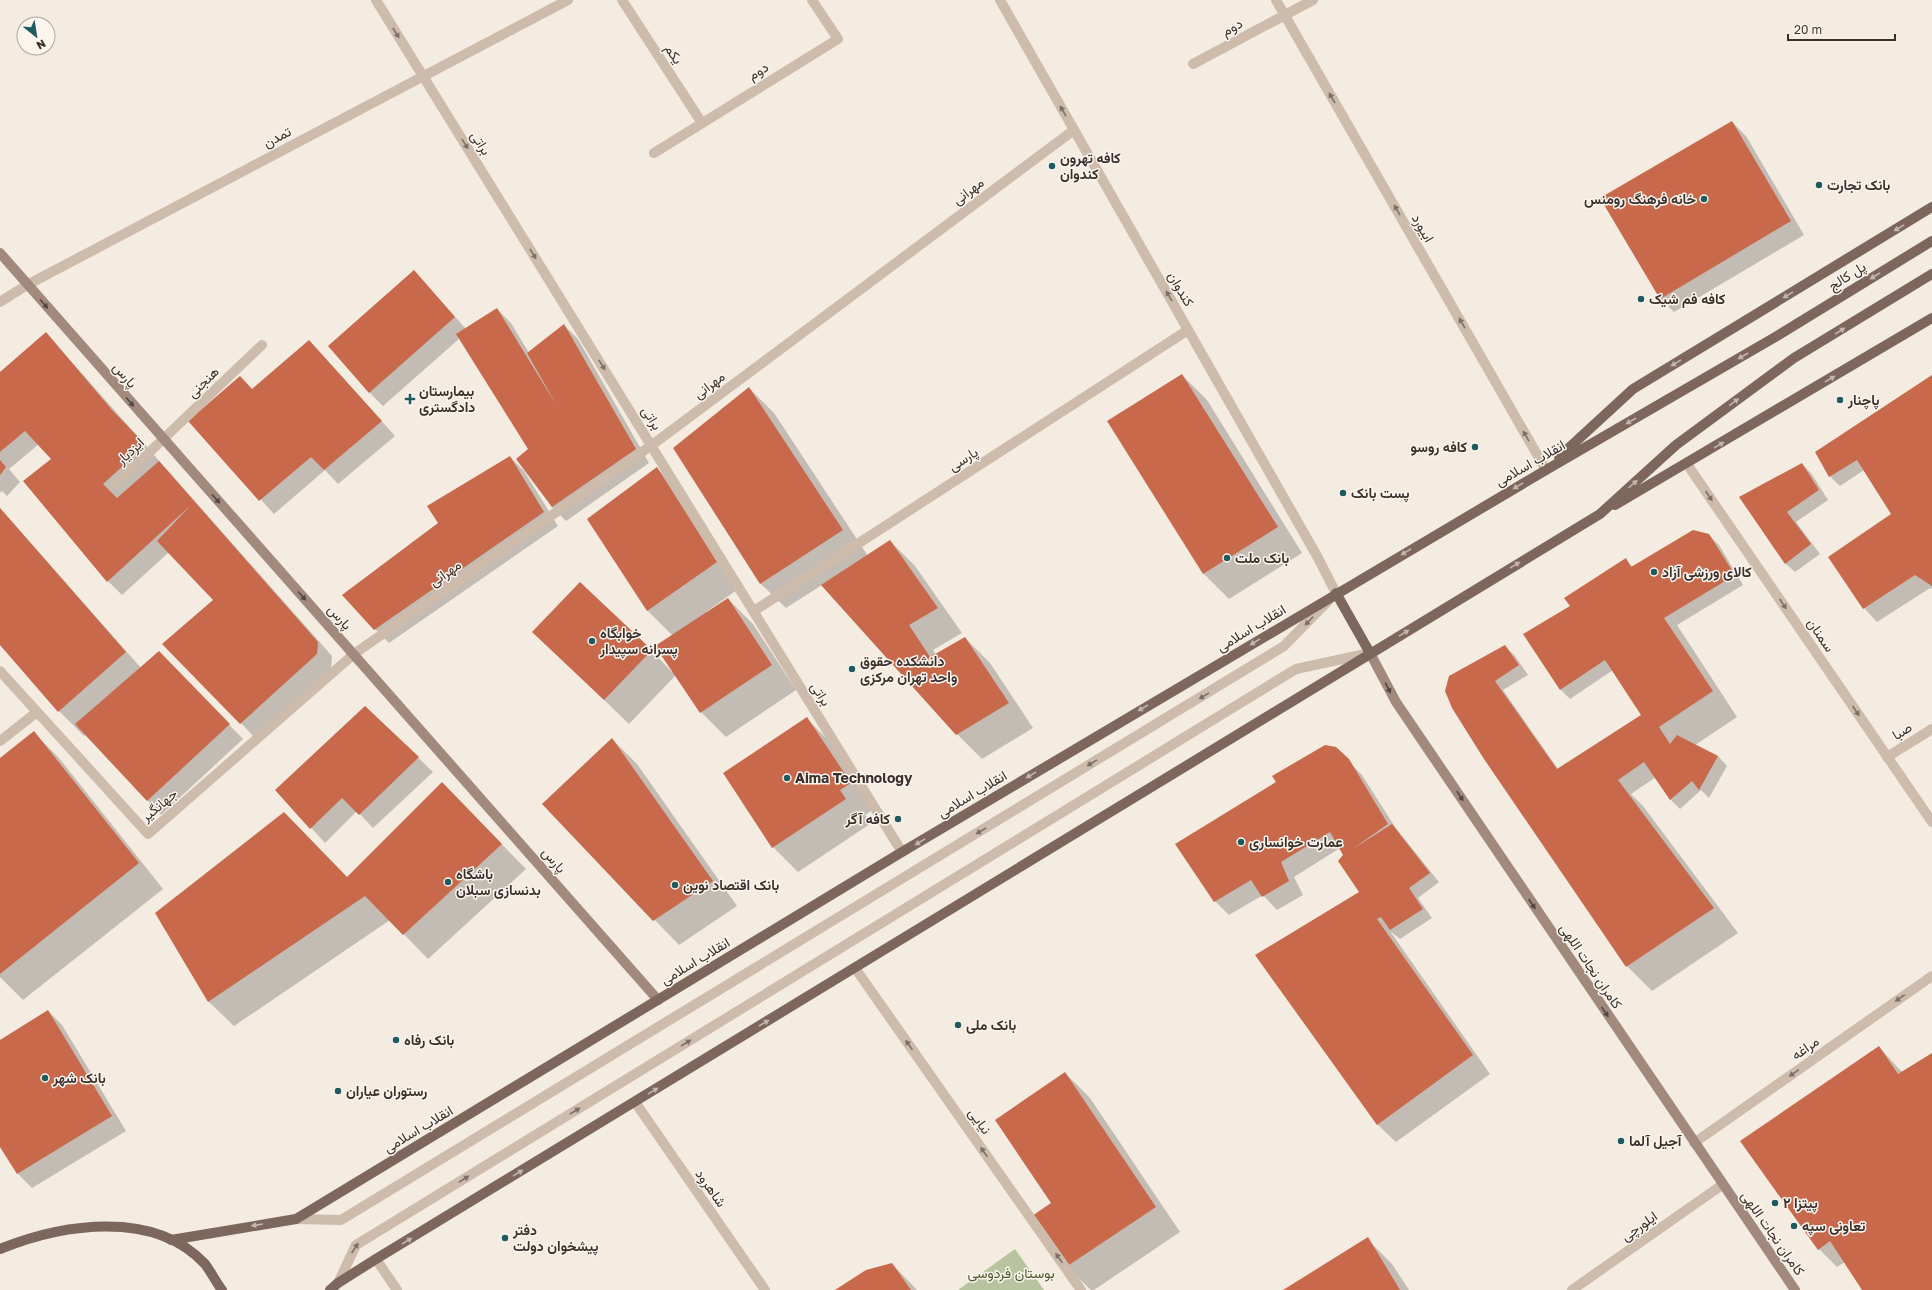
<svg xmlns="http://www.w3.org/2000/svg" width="1932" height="1290" font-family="'Golos Text',Vazirmatn,sans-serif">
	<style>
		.green { fill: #b8c4a0 }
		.shadow { fill: #0003 }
		.building { fill: #c8694b }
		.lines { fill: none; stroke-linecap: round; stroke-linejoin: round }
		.lane { stroke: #cdbbac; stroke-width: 10 }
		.street { stroke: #cdbbac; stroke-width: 10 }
		.secondary { stroke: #a18a7d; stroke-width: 10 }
		.primary { stroke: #7d675c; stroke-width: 10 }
		.oneway { fill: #7d6f65 }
		.oneway2 { fill: #c2b5ac }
		.oneway3 { fill: #544640 }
		.poi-dot { fill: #1f5a5e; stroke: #fbf5ee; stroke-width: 1.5 }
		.labels { text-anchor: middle; stroke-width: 3; stroke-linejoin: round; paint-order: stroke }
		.street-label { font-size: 14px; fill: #3b302b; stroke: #fbf5ee }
		.poi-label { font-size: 14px; font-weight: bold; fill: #3b302b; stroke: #fbf5ee; text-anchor: start }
		.park-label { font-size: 14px; fill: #4a5a2e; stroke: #fbf5ee }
	</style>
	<rect width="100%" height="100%" fill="#f4ebe1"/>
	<path class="green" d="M1015,1249L1044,1290H958Z"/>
	<g class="shadow">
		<path d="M1732,122L1746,136L1804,235L1674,312L1660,298Z"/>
		<path d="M414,271L466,329L497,309L511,323L529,353L564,325L578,339L649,463L566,521L552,507L518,459L529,449L460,338L383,406L369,392Z"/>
		<path d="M46,333L332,656L331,669L254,737L241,723L215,600L169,552L122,595L108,581L24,481L53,459L39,444L9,469L20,482L7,496L2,491L0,493V374Z"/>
		<path d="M309,341L395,436L338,484L325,470L274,514L189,421L252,390Z"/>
		<path d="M1182,375L1207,400L1302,553L1229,599L1204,574L1109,421Z"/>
		<path d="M1932,376V589L1930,588L1877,622L1864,608L1895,519L1864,470L1840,486L1830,476L1816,452Z"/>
		<path d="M749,388L774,413L868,556L890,541L915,566L962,633L933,650L936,655L965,638L990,663L1033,728L982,759L957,734L822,585L786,608L761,584L675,448Z"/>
		<path d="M510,457L524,471L558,526L389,643L375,629L440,523Z"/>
		<path d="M1802,464L1811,473L1828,500L1796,522L1820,554L1795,572L1785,563L1740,497Z"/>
		<path d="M657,468L682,493L741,587L706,612L707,613L728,599L753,624L796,690L726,737L701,712L676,675L629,724L534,632L651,650L672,672L673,636L647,610Z"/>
		<path d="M0,508L141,668L173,667L243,739L161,815L86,734L84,736L59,711L0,644Z"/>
		<path d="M1709,535L1719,545L1743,585L1677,625L1737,717L1695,745L1718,756L1727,766L1709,798L1701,790L1680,809L1670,799L1656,777L1631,794L1643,806L1738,933L1652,991L1627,966L1453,707L1505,646L1515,656L1528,675L1503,690L1558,769L1642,715L1613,670L1570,699L1561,690L1569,608L1626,560L1633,567Z"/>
		<path d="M365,707L433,772L373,828L357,811L325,843L277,790Z"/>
		<path d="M807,719L832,744L875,808L865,815L870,824L798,872L773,847Z"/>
		<path d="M34,733L59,758L163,889L23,1000L0,977V760Z"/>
		<path d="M612,739L637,764L737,906L679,945L543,804Z"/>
		<path d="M1335,748L1362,775L1395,827L1439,882L1418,898L1432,918L1400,939L1390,931L1490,1074L1396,1142L1377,1124L1362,897L1340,848L1294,877L1303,895L1277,910L1263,895L1229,915L1215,901Z"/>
		<path d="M466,808L526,869L428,959L390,920L234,1026L209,1002L156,913L284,813L348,878Z"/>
		<path d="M48,1011L62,1025L126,1131L32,1188L18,1174L0,1145V1041Z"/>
		<path d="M1879,1047L1902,1072L1932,1055V1290H1863L1845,1262L1837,1267L1819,1249Z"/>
		<path d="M1065,1073L1090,1098L1180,1232L1094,1290H1091L1067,1267L1053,1203Z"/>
		<path d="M1367,1239L1392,1264L1409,1290H1285Z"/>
		<path d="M892,1264L917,1290H836Z"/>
	</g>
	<g class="building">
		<path d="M1732,121L1791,221L1660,299L1600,198Z"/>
		<path d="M414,270L455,317L369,393L328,346Z"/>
		<path d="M497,308L557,406L527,353L564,324L636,449L552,507L516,459L528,449L456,334Z"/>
		<path d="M46,332L112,410L146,445L103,484L117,498L159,461L318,642L317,654L240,724L162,644L213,600L157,541L191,505L107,582L23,481L51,459L25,431L0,452V372Z"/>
		<path d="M309,340L382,421L324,470L311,457L259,501L188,421L240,376L252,389Z"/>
		<path d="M1182,374L1278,527L1203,574L1107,421Z"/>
		<path d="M1932,375V586L1915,575L1863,609L1828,557L1891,514L1857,460L1829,477L1815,452Z"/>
		<path d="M749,387L843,530L760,584L673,448Z"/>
		<path d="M510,456L544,512L374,630L342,595L438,523L427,506Z"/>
		<path d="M0,460L6,467L0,475Z"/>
		<path d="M1802,463L1819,490L1787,512L1811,544L1785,564L1739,497Z"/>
		<path d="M657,467L717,562L647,611L587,519Z"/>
		<path d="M0,508L126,652L58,712L0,645Z"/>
		<path d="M1693,530L1709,534L1735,575L1664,618L1713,691L1659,727L1670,744L1677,735L1718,756L1699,790L1692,781L1670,800L1644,762L1618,780L1714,908L1626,967L1484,759L1452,708L1445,691L1449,676L1505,645L1519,665L1495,681L1557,769L1641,715L1605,660L1560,690L1523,634L1570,606L1564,598L1626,558L1631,567Z"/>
		<path d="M890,540L938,608L909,625L930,657L965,637L1009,703L956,735L821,585Z"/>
		<path d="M580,582L652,650L604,700L532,632Z"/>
		<path d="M728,598L772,665L700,713L655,646Z"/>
		<path d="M159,651L230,724L147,801L75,724Z"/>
		<path d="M365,706L419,757L359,815L342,798L310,829L275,790Z"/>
		<path d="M807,717L851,783L840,790L846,799L772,848L723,773Z"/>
		<path d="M34,731L139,863L0,974V758Z"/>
		<path d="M612,738L713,881L653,921L542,804Z"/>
		<path d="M1325,745L1336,747L1349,759L1388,824L1351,850L1392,824L1430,873L1409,888L1423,909L1390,930L1381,917L1377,919L1473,1055L1377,1125L1255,955L1359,892L1338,861L1343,855L1330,832L1281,862L1289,881L1262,897L1251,880L1214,902L1175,844L1276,782L1272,776Z"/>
		<path d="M442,782L502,844L403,935L365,896L208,1002L155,913L284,812L347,877Z"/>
		<path d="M48,1010L112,1116L17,1174L0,1147V1040Z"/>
		<path d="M1879,1046L1898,1074L1932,1053V1290H1862L1830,1241L1818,1250L1740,1141Z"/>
		<path d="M1065,1072L1156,1207L1066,1267L1032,1216L1051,1203L995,1120Z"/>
		<path d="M1368,1237L1400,1290H1283Z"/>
		<path d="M892,1263L911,1290H835L866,1270Z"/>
	</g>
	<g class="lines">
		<g class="lane">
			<path d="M1193,64L1285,15"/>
			<path d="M116,484L262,345"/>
			<path d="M1887,757L1932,729"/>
			<path d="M296,1219L341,1220L1284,646L1329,600"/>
			<path d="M338,1283L356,1245L1296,669L1370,653"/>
			<path d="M1572,1290L1722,1185"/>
		</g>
		<g class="street">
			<path d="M376,0L902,852"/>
			<path d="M622,0L702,123"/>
			<path d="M1000,0L1317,556L1336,593"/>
			<path d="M1276,0L1546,470"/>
			<path d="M1285,15L1313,0"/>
			<path d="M654,153L838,39L812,0"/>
			<path d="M0,302L27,285L568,0"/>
			<path d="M1687,464L1932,822"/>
			<path d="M754,611L1188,330"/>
			<path d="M0,671L148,834L354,654L652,445L1074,130"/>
			<path d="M0,741L37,712"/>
			<path d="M855,968L1081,1290"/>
			<path d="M635,1102L765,1290"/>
			<path d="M1694,1143L1932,976"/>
			<path d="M376,1259L397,1290"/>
		</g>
		<g class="secondary">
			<path d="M0,253L658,1000"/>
			<path d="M1370,653L1396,702L1795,1290"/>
		</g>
		<g class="primary">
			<path d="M1559,457L1633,389L1932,207"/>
			<path d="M1615,505L1932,318"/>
			<path d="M1336,593L1370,653"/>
			<path d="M171,1240L296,1219L902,852L1546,470L1777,336L1932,241"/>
			<path d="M0,1249C62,1224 154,1209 205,1264C211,1272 216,1282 222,1290"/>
			<path d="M330,1290L338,1283L376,1259L1600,514L1676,445L1794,358L1932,274"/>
		</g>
	</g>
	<defs><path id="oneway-solid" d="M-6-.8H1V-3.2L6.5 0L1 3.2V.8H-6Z"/></defs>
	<g class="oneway">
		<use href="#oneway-solid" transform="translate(396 33) rotate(58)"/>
		<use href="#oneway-solid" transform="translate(1332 98) rotate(-120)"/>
		<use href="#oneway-solid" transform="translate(1063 111) rotate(-120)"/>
		<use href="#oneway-solid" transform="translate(465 144) rotate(58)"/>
		<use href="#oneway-solid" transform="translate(1397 210) rotate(-120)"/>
		<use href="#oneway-solid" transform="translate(533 254) rotate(58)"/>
		<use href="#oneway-solid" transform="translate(1169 296) rotate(-120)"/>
		<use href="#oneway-solid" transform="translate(1462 323) rotate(-120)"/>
		<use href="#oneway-solid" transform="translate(602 365) rotate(58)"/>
		<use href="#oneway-solid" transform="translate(1526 436) rotate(-120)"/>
		<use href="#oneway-solid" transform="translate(1709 496) rotate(56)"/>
		<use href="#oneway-solid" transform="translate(1783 604) rotate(56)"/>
		<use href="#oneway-solid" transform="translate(1309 621) rotate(134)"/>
		<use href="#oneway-solid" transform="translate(1204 696) rotate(149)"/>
		<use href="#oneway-solid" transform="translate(1856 711) rotate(56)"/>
		<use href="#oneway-solid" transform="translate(1092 763) rotate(149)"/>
		<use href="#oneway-solid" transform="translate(981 831) rotate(149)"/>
		<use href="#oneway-solid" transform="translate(1900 998) rotate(145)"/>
		<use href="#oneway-solid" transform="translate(686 1043) rotate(-32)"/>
		<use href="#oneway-solid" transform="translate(909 1045) rotate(-125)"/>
		<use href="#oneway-solid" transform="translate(1794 1073) rotate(145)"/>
		<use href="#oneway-solid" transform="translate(575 1111) rotate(-32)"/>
		<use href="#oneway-solid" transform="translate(984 1152) rotate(-125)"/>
		<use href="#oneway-solid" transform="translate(464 1179) rotate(-32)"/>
		<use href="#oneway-solid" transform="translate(355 1248) rotate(-56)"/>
		<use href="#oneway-solid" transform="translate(1059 1258) rotate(-125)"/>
	</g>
	<g class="oneway2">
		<use href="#oneway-solid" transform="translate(1899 228) rotate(149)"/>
		<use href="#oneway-solid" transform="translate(1875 276) rotate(148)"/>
		<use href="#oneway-solid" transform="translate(1788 295) rotate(149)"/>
		<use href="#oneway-solid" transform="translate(1840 331) rotate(-32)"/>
		<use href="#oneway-solid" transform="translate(1743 356) rotate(150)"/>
		<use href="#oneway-solid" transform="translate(1676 363) rotate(149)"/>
		<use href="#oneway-solid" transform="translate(1830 379) rotate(-31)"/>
		<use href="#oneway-solid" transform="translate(1734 402) rotate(-36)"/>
		<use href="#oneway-solid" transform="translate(1631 421) rotate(150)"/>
		<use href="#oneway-solid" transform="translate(1719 445) rotate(-31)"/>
		<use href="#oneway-solid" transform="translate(1633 484) rotate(-42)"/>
		<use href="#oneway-solid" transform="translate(1518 486) rotate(149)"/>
		<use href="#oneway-solid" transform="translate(1406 552) rotate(149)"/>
		<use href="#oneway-solid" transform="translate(1515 565) rotate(-31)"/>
		<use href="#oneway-solid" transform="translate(1404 633) rotate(-31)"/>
		<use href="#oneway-solid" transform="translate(1255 642) rotate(149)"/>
		<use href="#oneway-solid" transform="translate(1143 708) rotate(149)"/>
		<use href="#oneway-solid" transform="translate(1031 775) rotate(149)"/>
		<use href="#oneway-solid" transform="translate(920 842) rotate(149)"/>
		<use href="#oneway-solid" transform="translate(764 1023) rotate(-31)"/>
		<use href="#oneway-solid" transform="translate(653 1091) rotate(-31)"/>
		<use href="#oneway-solid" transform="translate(518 1173) rotate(-31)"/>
		<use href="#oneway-solid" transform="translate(257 1225) rotate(171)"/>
		<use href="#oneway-solid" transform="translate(407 1241) rotate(-31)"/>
	</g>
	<g class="oneway3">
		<use href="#oneway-solid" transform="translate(44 304) rotate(49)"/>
		<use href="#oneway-solid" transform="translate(130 402) rotate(49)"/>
		<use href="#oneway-solid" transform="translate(216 499) rotate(48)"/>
		<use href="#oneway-solid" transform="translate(302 596) rotate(48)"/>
		<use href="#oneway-solid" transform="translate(1388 688) rotate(63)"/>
		<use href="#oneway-solid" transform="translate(1460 796) rotate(56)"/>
		<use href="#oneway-solid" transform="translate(1532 904) rotate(56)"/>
		<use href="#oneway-solid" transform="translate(1605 1012) rotate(56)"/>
	</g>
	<g class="poi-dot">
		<circle cx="1052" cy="166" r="4"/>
		<circle cx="1819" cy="185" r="4"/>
		<circle cx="1704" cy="199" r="4"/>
		<circle cx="1641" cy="299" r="4"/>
		<path d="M408 393h4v4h4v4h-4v4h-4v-4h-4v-4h4z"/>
		<circle cx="1840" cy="400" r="4"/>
		<circle cx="1475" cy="447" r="4"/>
		<circle cx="1343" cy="493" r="4"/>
		<circle cx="1227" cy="558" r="4"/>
		<circle cx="1654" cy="572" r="4"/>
		<circle cx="592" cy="641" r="4"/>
		<circle cx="852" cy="669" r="4"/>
		<circle cx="787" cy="778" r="4"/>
		<circle cx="898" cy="819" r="4"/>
		<circle cx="1241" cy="842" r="4"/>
		<circle cx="448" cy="882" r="4"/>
		<circle cx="675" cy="885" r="4"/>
		<circle cx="958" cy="1025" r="4"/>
		<circle cx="396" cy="1040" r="4"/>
		<circle cx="45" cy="1078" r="4"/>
		<circle cx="338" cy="1091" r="4"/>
		<circle cx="1621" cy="1141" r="4"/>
		<circle cx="1775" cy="1203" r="4"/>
		<circle cx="1794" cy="1226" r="4"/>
		<circle cx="505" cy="1238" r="4"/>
	</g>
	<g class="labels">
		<g class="street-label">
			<text transform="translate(1232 27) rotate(-28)" y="5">دوم</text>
			<text transform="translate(674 54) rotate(57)" y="5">یکم</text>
			<text transform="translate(758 71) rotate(-32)" y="5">دوم</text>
			<text transform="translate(277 137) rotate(-28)" y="5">تمدن</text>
			<text transform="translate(481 143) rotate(58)" y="5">براتی</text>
			<text transform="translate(968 191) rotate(-37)" y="5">مهرانی</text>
			<text transform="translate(1423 228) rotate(60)" y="5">ابیورد</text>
			<text transform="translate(1847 276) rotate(-32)" y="5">پل کالج</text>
			<text transform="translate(1181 289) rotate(60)" y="5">کندوان</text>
			<text transform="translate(125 375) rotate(49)" y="5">پارس</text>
			<text transform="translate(203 382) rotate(-44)" y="5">هنجنی</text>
			<text transform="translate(709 385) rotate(-37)" y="5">مهرانی</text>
			<text transform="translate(652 418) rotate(58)" y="5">براتی</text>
			<text transform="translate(130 451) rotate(-43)" y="5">ایزدیار</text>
			<text transform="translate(963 459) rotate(-33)" y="5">پارسی</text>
			<text transform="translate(1530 463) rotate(-30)" y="5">انقلاب اسلامی</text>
			<text transform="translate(445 573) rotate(-35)" y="5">مهرانی</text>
			<text transform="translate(340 617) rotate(48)" y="5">پارس</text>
			<text transform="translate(1251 628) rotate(-31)" y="5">انقلاب اسلامی</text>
			<text transform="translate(1821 635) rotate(56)" y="5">سمنان</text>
			<text transform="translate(821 694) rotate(58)" y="5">براتی</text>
			<text transform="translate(1902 731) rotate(-32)" y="5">صبا</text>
			<text transform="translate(972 794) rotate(-31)" y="5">انقلاب اسلامی</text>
			<text transform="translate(159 805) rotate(-40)" y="5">جهانگیر</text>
			<text transform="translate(554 860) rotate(49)" y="5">پارس</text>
			<text transform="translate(695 961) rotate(-31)" y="5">انقلاب اسلامی</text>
			<text transform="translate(1591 966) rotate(56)" y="5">کامران نجات اللهی</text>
			<text transform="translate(1805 1048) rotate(-35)" y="5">مراغه</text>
			<text transform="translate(980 1121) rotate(55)" y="5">نیایی</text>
			<text transform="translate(418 1129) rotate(-31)" y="5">انقلاب اسلامی</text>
			<text transform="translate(711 1188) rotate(55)" y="5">شاهرود</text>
			<text transform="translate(1639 1226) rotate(-35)" y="5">ایلورچی</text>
			<text transform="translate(1773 1233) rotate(55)" y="5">کامران نجات اللهی</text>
		</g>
		<g class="poi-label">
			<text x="1060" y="163">کافه تهرون<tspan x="1060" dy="16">کندوان</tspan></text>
			<text x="1827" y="190">بانک تجارت</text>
			<text x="1696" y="204" text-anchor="end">خانه فرهنگ رومنس</text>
			<text x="1649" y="304">کافه فم شیک</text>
			<text x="419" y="396">بیمارستان<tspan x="419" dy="16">دادگستری</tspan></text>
			<text x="1848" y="405">پاچنار</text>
			<text x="1467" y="452" text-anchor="end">کافه روسو</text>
			<text x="1351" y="498">پست بانک</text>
			<text x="1235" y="563">بانک ملت</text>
			<text x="1662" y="577">کالای ورزشی آزاد</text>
			<text x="600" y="638">خوابگاه<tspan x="600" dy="16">پسرانه سپیدار</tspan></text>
			<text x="860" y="666">دانشکده حقوق<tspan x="860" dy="16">واحد تهران مرکزی</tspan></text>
			<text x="795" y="783">Aima Technology</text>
			<text x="890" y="824" text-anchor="end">کافه آگر</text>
			<text x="1249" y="847">عمارت خوانساری</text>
			<text x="456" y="879">باشگاه<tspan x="456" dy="16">بدنسازی سبلان</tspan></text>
			<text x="683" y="890">بانک اقتصاد نوین</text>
			<text x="966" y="1030">بانک ملی</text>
			<text x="404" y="1045">بانک رفاه</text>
			<text x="53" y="1083">بانک شهر</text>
			<text x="346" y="1096">رستوران عیاران</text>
			<text x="1629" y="1146">آجیل آلما</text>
			<text x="1783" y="1208">پیتزا ۲</text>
			<text x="1802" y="1231">تعاونی سپه</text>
			<text x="513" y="1235">دفتر<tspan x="513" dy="16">پیشخوان دولت</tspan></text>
		</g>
		<g class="park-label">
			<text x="1011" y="1278">بوستان فردوسی</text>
		</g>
	</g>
	<g transform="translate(36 36) rotate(150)"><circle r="19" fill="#fbf5ee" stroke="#aea6a0"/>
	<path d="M0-3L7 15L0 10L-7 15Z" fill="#1f5a5e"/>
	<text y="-6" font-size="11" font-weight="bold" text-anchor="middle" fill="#3b302b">N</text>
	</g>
	<path d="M1788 34v6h107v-6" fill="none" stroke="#3b302b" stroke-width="2"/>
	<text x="1794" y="34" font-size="12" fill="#3b302b" stroke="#fbf5ee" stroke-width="3" paint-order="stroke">20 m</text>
</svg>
